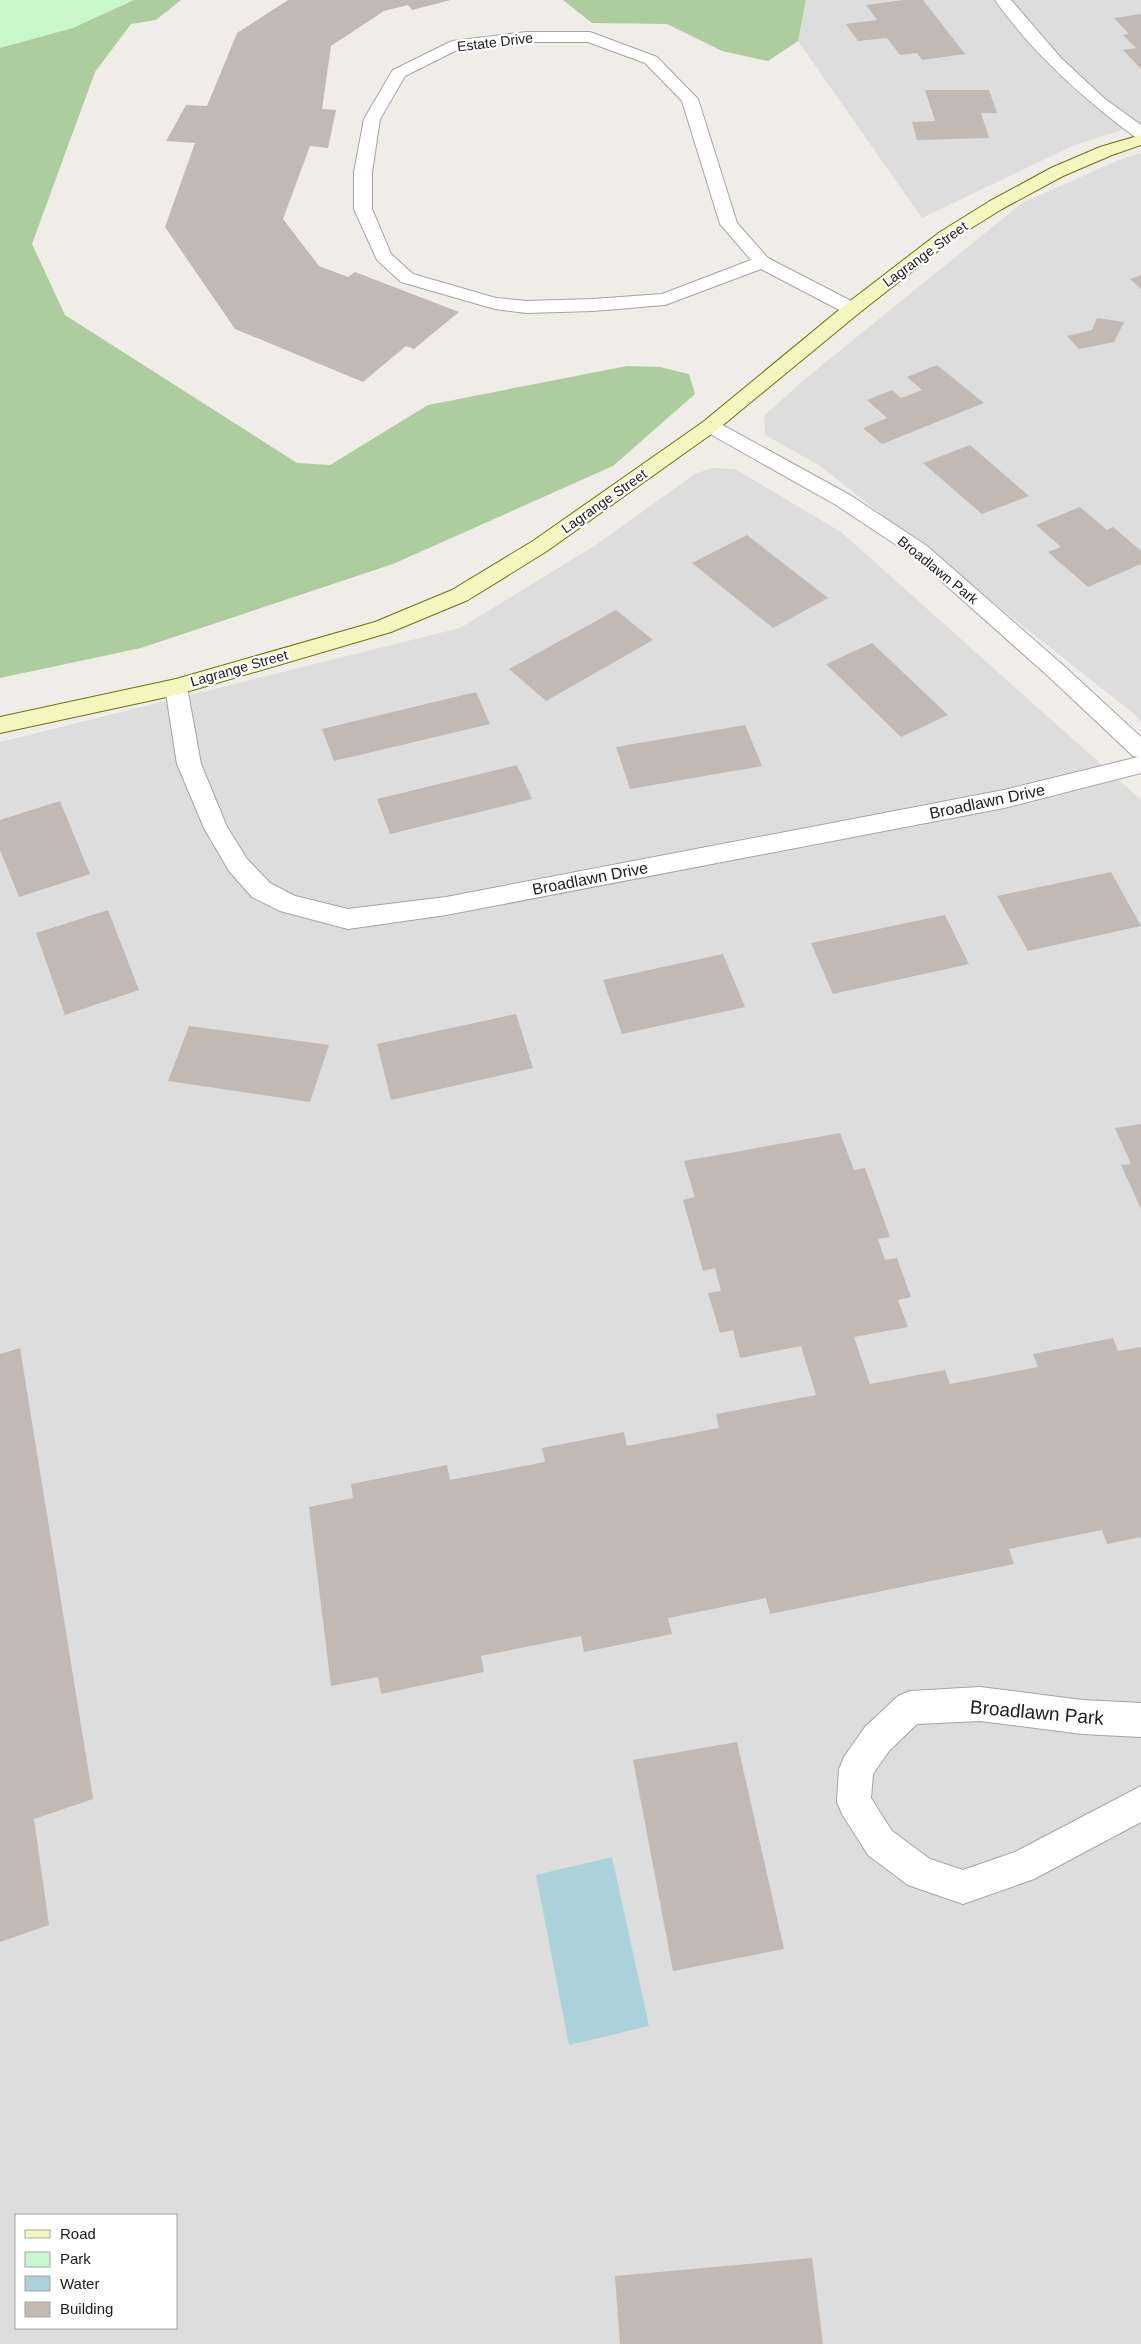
<svg xmlns="http://www.w3.org/2000/svg" width="1141" height="2344" font-family="Arial,sans-serif">
	<style>
		.residential { fill: #dedddd; fill-rule: evenodd }
		.forest { fill: #adcd9f }
		.park { fill: #c8f7cb }
		.water { fill: #abd1db }
		.building { fill: #c1b9b4 }
		.lines { fill: none; stroke-linecap: round; stroke-linejoin: round }
		.street-casing { stroke: #a4a4a4; stroke-width: 2 }
		.secondary-casing { stroke: #69740b; stroke-width: 2 }
		.street { fill: #fff; fill-rule: evenodd }
		.secondary { fill: #f4f6bf; fill-rule: evenodd }
		.labels { text-anchor: middle; stroke-width: 4.5; stroke-linejoin: round; paint-order: stroke }
		.far-street-label { font-size: 14px; fill: #202020; stroke: #fff }
		.street-label { font-size: 16px; fill: #202020; stroke: #fff }
		.near-street-label { font-size: 19px; fill: #202020; stroke: #fff }
	</style>
	<rect width="100%" height="100%" fill="#f0ede8"/>
	<g class="residential">
		<path d="M806,0H1141V124L1072,146L922,218L798,41Z"/>
		<path d="M1141,153V722L1133,713L820,466L765,435L764,416L805,379L1022,203L1119,160Z"/>
		<path d="M712,468L735,469L841,532L1141,800V2344H0V742L460,628L596,545L695,474ZM16,2215H176V2328H16Z"/>
	</g>
	<g class="forest">
		<path d="M0,0H181L156,20L131,24L95,72L32,244L65,315L297,463L330,465L428,405L627,366L660,367L689,374L695,394L613,466L393,564L141,648L0,678Z"/>
		<path d="M563,0H806L798,41L768,61L722,51L667,24L592,23Z"/>
	</g>
	<path class="park" d="M0,0H134L73,28L0,48Z"/>
	<path class="water" d="M612,1857L649,2026L569,2045L536,1875Z"/>
	<g class="building">
		<path d="M288,0H451L412,10L408,5L384,11L331,46L322,109L336,110L328,148L310,146L283,219L319,266L348,277L355,272L459,312L414,349L406,346L363,382L235,329L165,227L195,143L166,141L186,105L207,106L237,33Z"/>
		<path d="M903,0H923L965,54L922,60L917,53L900,55L887,38L858,41L846,24L877,20L866,5Z"/>
		<path d="M1141,14V69L1123,50L1136,48L1123,35L1129,34L1114,18Z"/>
		<path d="M925,90H989L997,113H981L989,138L917,140L912,122L935,121Z"/>
		<path d="M1141,275V289L1130,279Z"/>
		<path d="M1097,318L1124,322L1114,342L1079,349L1067,336L1092,330Z"/>
		<path d="M937,365L984,403L882,444L863,428L887,418L867,400L892,390L901,398L922,390L907,377Z"/>
		<path d="M970,445L1029,496L982,514L923,463Z"/>
		<path d="M1080,507L1107,530L1113,527L1141,551V564L1088,587L1048,552L1061,547L1036,525Z"/>
		<path d="M747,535L828,598L773,628L692,563Z"/>
		<path d="M616,610L653,640L546,701L509,669Z"/>
		<path d="M872,643L948,715L901,737L826,664Z"/>
		<path d="M476,692L490,724L334,761L322,729Z"/>
		<path d="M745,725L762,766L630,789L616,747Z"/>
		<path d="M517,765L532,799L390,834L377,799Z"/>
		<path d="M60,801L90,874L19,897L0,850V820Z"/>
		<path d="M1111,872L1141,926L1028,951L997,896Z"/>
		<path d="M108,910L139,990L65,1015L36,933Z"/>
		<path d="M945,915L969,964L833,994L811,943Z"/>
		<path d="M723,954L745,1007L622,1034L603,980Z"/>
		<path d="M516,1014L533,1068L391,1100L377,1044Z"/>
		<path d="M189,1026L329,1045L310,1102L168,1081Z"/>
		<path d="M1141,1124V1209L1121,1165L1131,1164L1115,1128Z"/>
		<path d="M840,1133L854,1170L865,1168L890,1237L878,1239L885,1260L897,1258L911,1297L898,1300L908,1327L854,1337L870,1384L945,1370L950,1384L1038,1367L1033,1354L1113,1338L1118,1351L1141,1347V1537L1107,1544L1102,1530L1009,1549L1014,1564L770,1614L766,1598L668,1618L672,1634L584,1652L581,1636L481,1656L484,1672L381,1694L378,1677L331,1686L309,1507L353,1498L351,1484L447,1465L450,1480L545,1462L542,1448L624,1432L627,1446L719,1428L716,1414L816,1395L801,1346L740,1358L733,1330L720,1333L708,1293L721,1291L715,1268L703,1271L683,1200L695,1197L684,1161Z"/>
		<path d="M20,1348L93,1799L34,1819L49,1925L0,1942V1354Z"/>
		<path d="M737,1742L784,1949L673,1971L633,1760Z"/>
		<path d="M812,2258L823,2344H620L615,2276Z"/>
	</g>
	<g class="lines">
		<g class="street-casing">
			<g id="street">
				<path d="M995,0H1011L1061,58L1105,99L1141,125V138L1135,137C1083,98 1033,54 995,0Z"/>
				<path d="M526,32H590L657,57L698,99L737,223L768,258L859,305L861,309L859,313H845L761,269L665,305L593,311L527,313L495,309L401,282L377,260L354,209V172L364,119L391,73L393,70L452,41ZM526,42H588L645,63L682,101L720,224L751,260L662,294L593,299L527,301L496,298L413,274L391,254L372,209V172L380,119L405,76L461,48Z"/>
				<path d="M710,420L717,422L850,495L927,546L1064,666L1141,737V773L1004,808L446,915L348,929L280,911L252,897L229,871L204,828L177,764L165,687L168,682L176,679L184,682L187,687L201,764L227,827L247,859L270,883L295,896L348,909L446,897L1004,790L1138,757L1133,756L1048,676L913,556L836,505L703,430L700,426L703,422Z"/>
				<path d="M980,1687L1082,1700L1141,1703V1737L1082,1734L980,1721L917,1724L889,1751L873,1774L871,1798L892,1831L930,1859L963,1870L1015,1852L1141,1786V1822L1034,1879L963,1904L908,1885L868,1855L842,1814L837,1802L839,1769L844,1757L865,1727L898,1696L910,1691Z"/>
			</g>
		</g>
		<g class="secondary-casing">
			<path id="secondary" d="M1141,135V145L1112,155L1063,176L1002,209L952,240L859,313L717,430L547,551L468,600L391,632L176,695L0,733V717L176,679L375,622L452,590L533,541L703,422L845,305L940,232L990,201L1051,168L1100,147Z"/>
		</g>
		<use href="#street" class="street"/>
		<use href="#secondary" class="secondary"/>
	</g>
	<g class="labels">
		<g class="far-street-label">
			<text transform="translate(495 42) rotate(-7)" y="5">Estate Drive</text>
			<text transform="translate(925 254) rotate(-36)" y="5">Lagrange Street</text>
			<text transform="translate(604 501) rotate(-35)" y="5">Lagrange Street</text>
			<text transform="translate(938 570) rotate(39)" y="5">Broadlawn Park</text>
			<text transform="translate(239 668) rotate(-16)" y="5">Lagrange Street</text>
		</g>
		<g class="street-label">
			<text transform="translate(987 801) rotate(-12)" y="6">Broadlawn Drive</text>
			<text transform="translate(590 878) rotate(-11)" y="6">Broadlawn Drive</text>
		</g>
		<g class="near-street-label">
			<text transform="translate(1037 1712) rotate(5)" y="7">Broadlawn Park</text>
		</g>
	</g>
	<rect x="15" y="2214" width="162" height="115" fill="#ffffff" stroke="#a6a6a6"/>
	<rect x="25" y="2230" width="25" height="8" fill="#f4f6bf" stroke="#a6a6a6"/>
	<text x="60" y="2239" font-size="15" fill="#202020">Road</text>
	<rect x="25" y="2252" width="25" height="15" fill="#c8f7cb" stroke="#a6a6a6"/>
	<text x="60" y="2264" font-size="15" fill="#202020">Park</text>
	<rect x="25" y="2276" width="25" height="15" fill="#abd1db" stroke="#a6a6a6"/>
	<text x="60" y="2289" font-size="15" fill="#202020">Water</text>
	<rect x="25" y="2302" width="25" height="15" fill="#c1b9b4" stroke="#a6a6a6"/>
	<text x="60" y="2314" font-size="15" fill="#202020">Building</text>
</svg>
